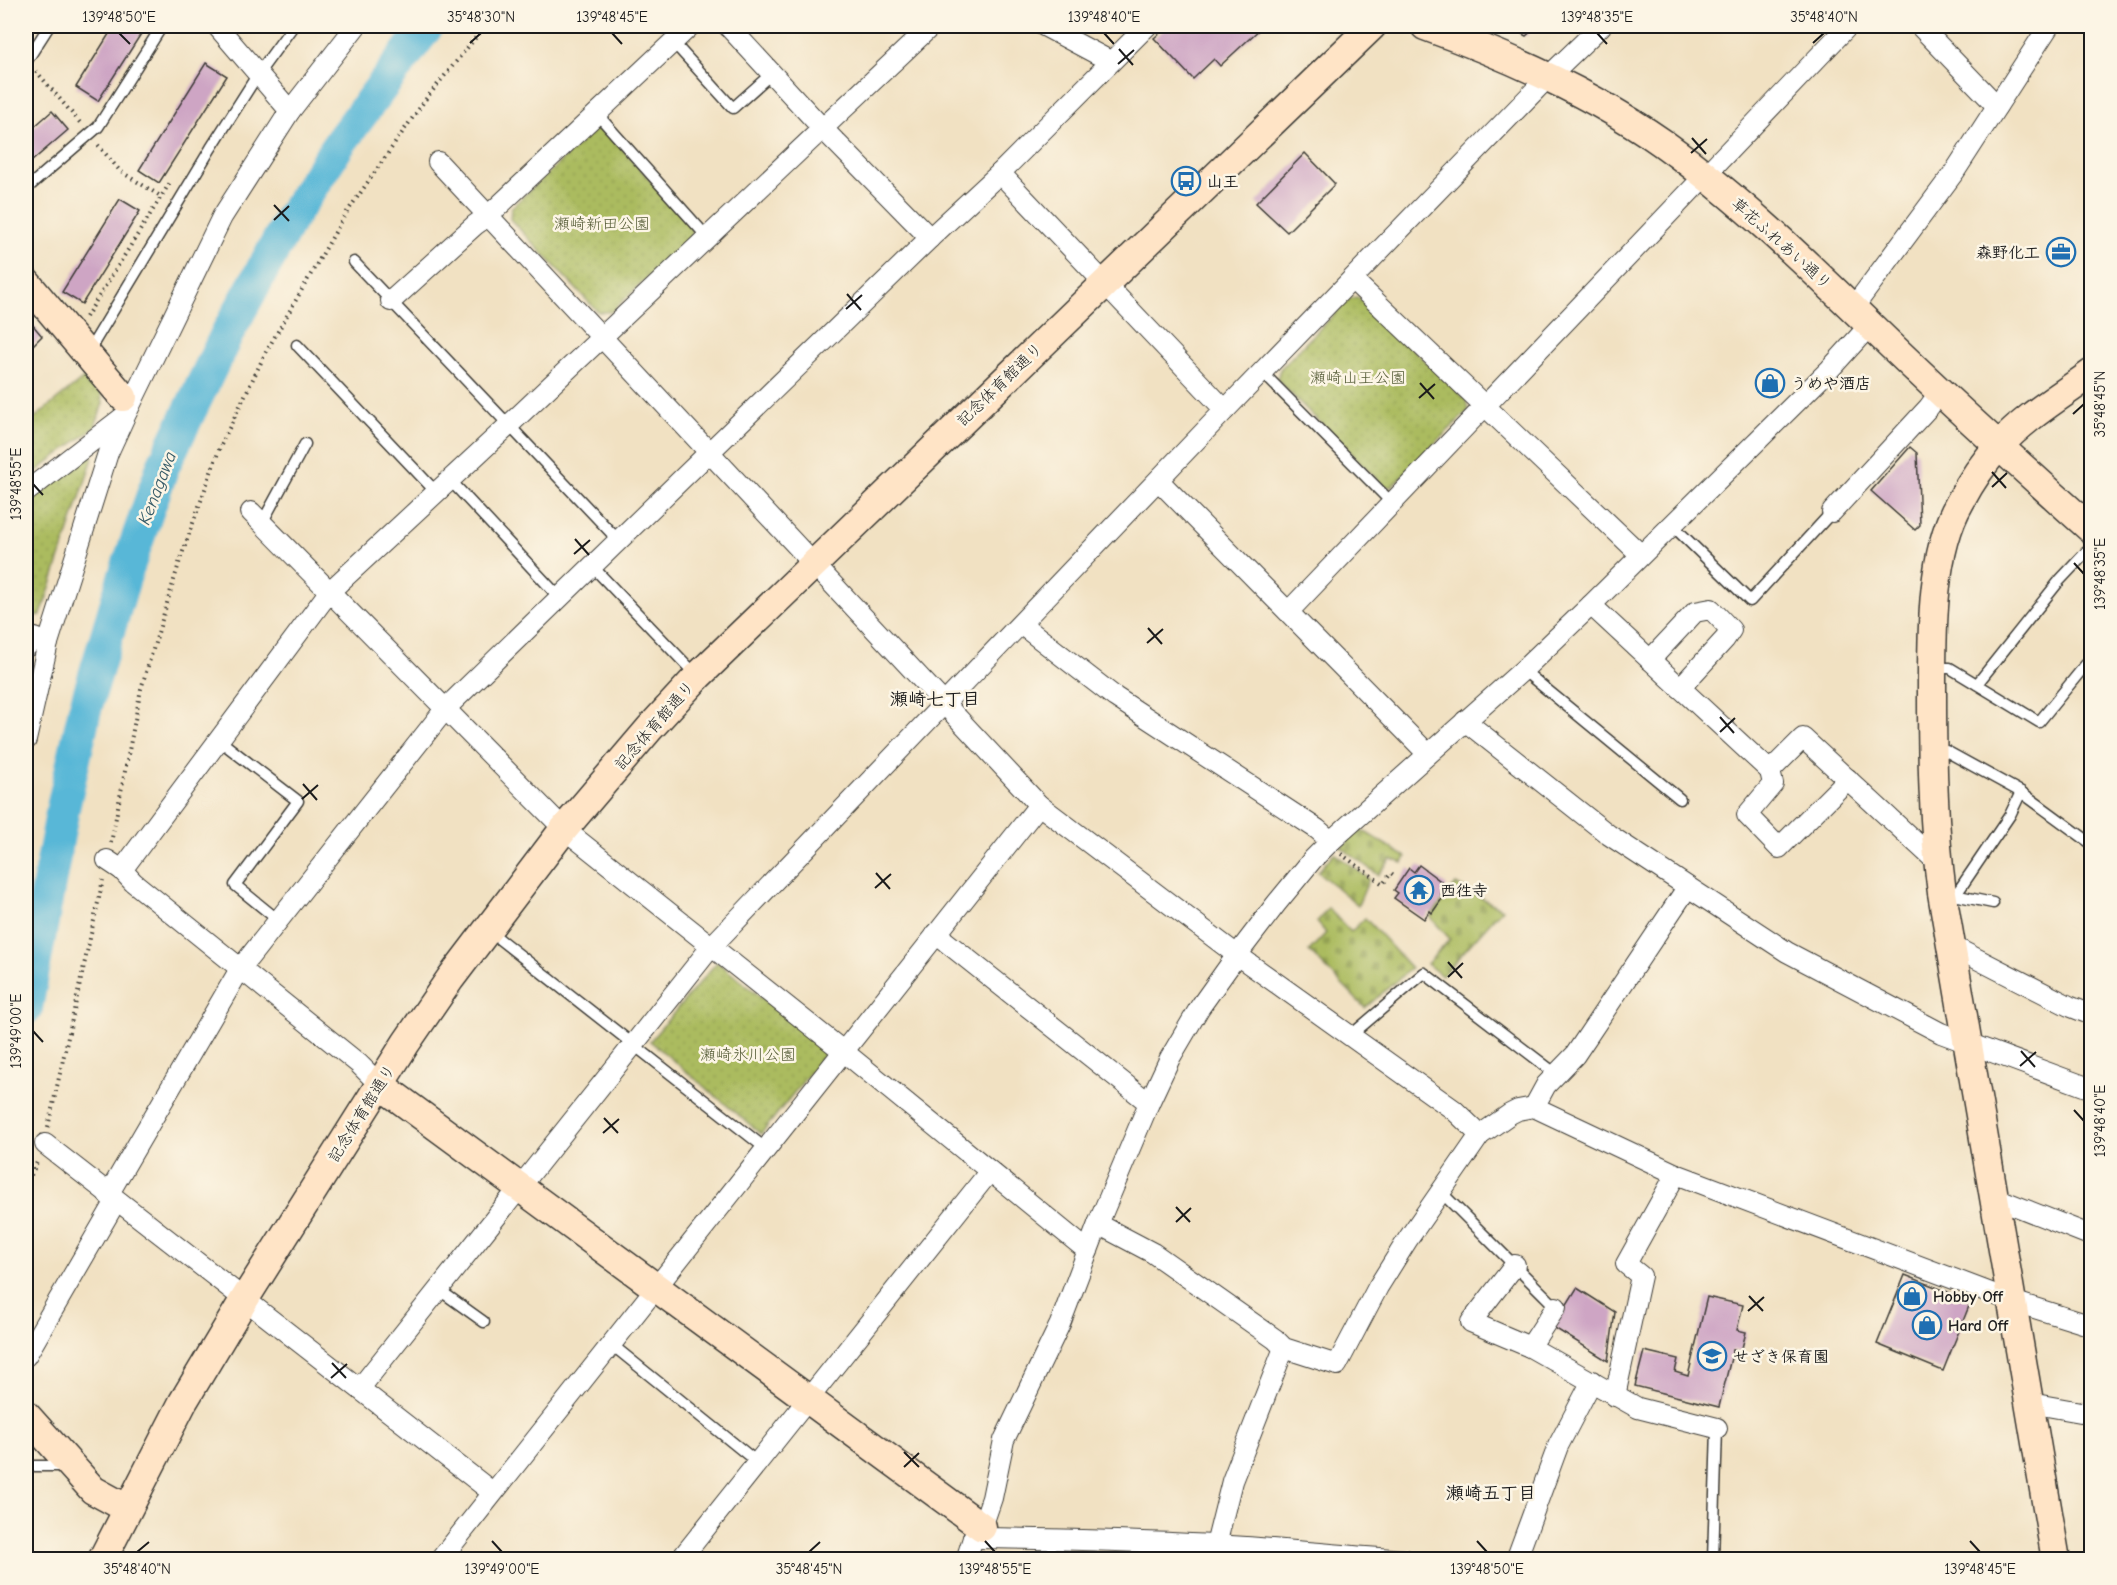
<svg xmlns="http://www.w3.org/2000/svg" width="2117" height="1585" font-family="'Comic Neue','Klee One',sans-serif">
	<style>
		.cemetery { fill: url(#cemetery-stones); stroke: #646c3e; stroke-width: 1.5 }
		.park { fill: url(#park-dots); stroke: #646c3e; stroke-width: 1.5 }
		.lines { fill: none; stroke-linecap: round; stroke-linejoin: round }
		.river { stroke: #59b7d7; stroke-width: 34 }
		.building { fill: #cea5c4 }
		.lane-casing { stroke: #3c3a35; stroke-width: 13 }
		.street-casing { stroke: #3c3a35; stroke-width: 22 }
		.secondary-casing { stroke: #3c3a35; stroke-width: 31 }
		.path { stroke: #3c3a35; stroke-width: 4; stroke-dasharray: 1.5 4.5; stroke-linecap: butt }
		.lane { stroke: #fff; stroke-width: 10 }
		.street { stroke: #fff; stroke-width: 20 }
		.secondary { stroke: #ffe4c6; stroke-width: 28 }
		.ticks { fill: none; stroke: #1c1c1c; stroke-width: 2 }
		.labels { text-anchor: middle; stroke-width: 5; stroke-linejoin: round; paint-order: stroke }
		.poi-label { font-size: 16px; font-weight: bold; fill: #1c1c1c; stroke: #fcf5e5; text-anchor: start }
		.park-label { font-size: 16px; fill: #555c37; stroke: #fcf5e5 }
		.street-label { font-size: 16px; fill: #1c1c1c; stroke: #fcf5e5 }
		.water-label { font-size: 18px; font-style: italic; fill: #345a67; stroke: #fcf5e5 }
		.neighbourhood-label { font-size: 18px; font-weight: bold; fill: #1c1c1c; stroke: #fcf5e5 }
		.neatline { fill: none; stroke: #1c1c1c; stroke-width: 2 }
		.ticks-label { font-size: 15px; text-anchor: middle; fill: #1c1c1c }
	</style>
	<defs>
		<pattern id="cemetery-stones" width="16" height="16" patternUnits="userSpaceOnUse" patternTransform="scale(1.5)"><rect width="16" height="16" fill="#abbb5f"/><path d="M2 7V4a2 2 0 0 1 4 0v3zM10 15v-3a2 2 0 0 1 4 0v3z" fill="#93a052"/></pattern>
		<pattern id="park-dots" width="8" height="8" patternUnits="userSpaceOnUse" patternTransform="scale(1.5)"><rect width="8" height="8" fill="#abbb5f"/><path d="M2 2h.1M6 6h.1" fill="none" stroke="#93a052" stroke-width="1.8" stroke-linecap="round"/></pattern>
	</defs>
	<rect width="100%" height="100%" fill="#fcf5e5"/>
	<filter id="ink" filterUnits="userSpaceOnUse"><feTurbulence type="fractalNoise" baseFrequency=".0167" numOctaves="2"/><feDisplacementMap in="SourceGraphic" scale="12" xChannelSelector="R" yChannelSelector="G"/><feConvolveMatrix kernelMatrix="1 2 1 2 8 2 1 2 1" color-interpolation-filters="sRGB"/></filter>
	<filter id="wash" filterUnits="userSpaceOnUse"><feTurbulence type="fractalNoise" baseFrequency=".008" numOctaves="4" result="noise"/><feDisplacementMap in="SourceGraphic" scale="24" xChannelSelector="R" yChannelSelector="G"/><feGaussianBlur stdDeviation="1.35" result="paint"/><feColorMatrix in="noise" values="0 0 0 0 0 0 0 0 0 0 0 0 0 0 0 0 0 1.4 0 .05"/><feComposite in="paint" operator="in"/></filter>
	<g filter="url(#wash)">
		<rect width="100%" height="100%" fill="#f1e1c2"/>
		<g class="cemetery">
			<path d="M1360,829L1406,857L1403,863L1391,859L1378,875L1341,847Z"/>
			<path d="M1334,853L1369,879L1358,905L1318,872Z"/>
			<path d="M1456,884L1502,909L1442,976L1427,964L1450,939L1430,917Z"/>
			<path d="M1328,908L1351,932L1365,918L1411,968L1365,1008L1309,951L1326,933L1317,922Z"/>
		</g>
		<g class="park">
			<path d="M595,129H605L692,227V236L611,312H598L510,219L511,208Z"/>
			<path d="M1358,297L1466,400L1468,411L1391,487L1384,486L1277,380L1280,369L1350,298Z"/>
			<path d="M86,376L101,393L103,403L95,427L26,479V425Z"/>
			<path d="M89,455L93,458L41,615L32,616L26,608V506Z"/>
			<path d="M717,962L828,1050L761,1134L650,1041Z"/>
		</g>
		<g class="lines">
			<path class="river" d="M26,1008L63,808L85,709L124,578L163,466L228,332L291,218L341,141L427,26"/>
		</g>
		<g id="blocks">
			<g class="building">
				<path d="M114,26H146L98,101L76,87Z"/>
				<path d="M1168,26H1263L1220,66L1214,59L1193,79L1154,38Z"/>
				<path d="M1508,26H1537L1526,36Z"/>
				<path d="M206,63L227,76L159,183L139,170Z"/>
				<path d="M52,111L68,130L26,166V134Z"/>
				<path d="M1305,153L1335,184L1287,232L1256,203Z"/>
				<path d="M120,199L140,211L82,304L62,292Z"/>
				<path d="M26,317L42,336L26,352Z"/>
				<path d="M1910,447L1917,453L1920,525L1915,530L1871,491Z"/>
				<path d="M1419,865L1447,886L1441,894L1444,896L1432,913L1430,911L1424,919L1394,898L1398,893L1394,890L1409,868L1414,872Z"/>
				<path d="M1905,1275L1971,1301L1943,1371L1877,1344Z"/>
				<path d="M1577,1288L1615,1312L1608,1361L1553,1327Z"/>
				<path d="M1707,1297L1743,1305L1737,1330L1746,1332L1741,1352L1733,1350L1719,1407L1635,1386L1644,1351L1678,1359L1675,1372L1688,1376Z"/>
			</g>
		</g>
	</g>
	<g filter="url(#ink)">
		<use href="#blocks" fill-opacity="0" stroke="#3c3a35" stroke-width="1.5"/>
		<g class="lines">
			<g class="lane-casing">
				<g id="lane">
					<path d="M673,42L733,108L772,73"/>
					<path d="M26,62L49,26"/>
					<path d="M597,114L708,238"/>
					<path d="M26,189L98,127L162,26"/>
					<path d="M354,262L618,540"/>
					<path d="M297,345L437,493"/>
					<path d="M87,354L211,148L258,74L293,26"/>
					<path d="M1263,373L1392,503"/>
					<path d="M450,480L559,597"/>
					<path d="M262,523L305,444"/>
					<path d="M1671,524L1750,601L1832,512"/>
					<path d="M591,565L697,676"/>
					<path d="M1934,668H1950L2039,722L2092,657"/>
					<path d="M1523,670L1680,799"/>
					<path d="M1977,684L2060,580L2092,546"/>
					<path d="M219,740L298,801L235,885L278,920"/>
					<path d="M1933,752L1946,751L2021,792L2010,815L1955,896"/>
					<path d="M2021,792L2092,844"/>
					<path d="M1949,894L1993,903"/>
					<path d="M489,931L765,1148"/>
					<path d="M1350,1036L1424,973L1556,1074"/>
					<path d="M1441,1192L1556,1307"/>
					<path d="M438,1289L484,1322"/>
					<path d="M611,1344L758,1463"/>
					<path d="M26,1466H65"/>
					<path d="M1203,1560L1207,1545"/>
					<path d="M1713,1560L1717,1428"/>
				</g>
			</g>
			<g class="street-casing">
				<g id="street">
					<path d="M217,26L290,111"/>
					<path d="M728,26L823,129L930,238"/>
					<path d="M1044,26L1110,61"/>
					<path d="M1920,26L1997,106"/>
					<path d="M438,162L1039,805L1237,955L1454,1110L1480,1135"/>
					<path d="M1000,173L1225,410"/>
					<path d="M1353,280L1641,555"/>
					<path d="M391,301L475,225L489,215L690,26"/>
					<path d="M1853,308L1955,171L2049,26"/>
					<path d="M1159,481L1428,754"/>
					<path d="M26,492L122,418"/>
					<path d="M251,512L564,829L843,1051L1088,1251"/>
					<path d="M1832,512L1929,407L1940,392"/>
					<path d="M1591,605L1770,771L1803,738L1938,863"/>
					<path d="M1289,611L1848,26"/>
					<path d="M1022,625L1115,697L1317,829L1331,841"/>
					<path d="M26,647L35,638L48,643"/>
					<path d="M1650,660L1695,612L1711,609L1731,630L1725,639L1680,688"/>
					<path d="M1465,721L1609,835L1787,952L1941,1033L2092,1089"/>
					<path d="M26,740L48,643L108,453L125,416L222,217L290,111L356,26"/>
					<path d="M1770,771L1773,784L1747,815L1779,848L1848,779"/>
					<path d="M107,860L122,870L133,882L359,1064L379,1084"/>
					<path d="M122,870L329,592L509,425L931,26"/>
					<path d="M936,934L1149,1103"/>
					<path d="M1950,945L2069,1006L2092,1015"/>
					<path d="M1534,1107L1546,1085L1575,1055L1687,888"/>
					<path d="M45,1144L492,1492"/>
					<path d="M108,1195L240,969L446,708L930,238L1000,173L1147,26"/>
					<path d="M1996,1198L2092,1236"/>
					<path d="M1098,1224L1153,1253L1275,1339L1284,1348L1337,1365L1378,1287L1408,1239L1480,1135L1510,1114L1518,1110L1534,1107L1676,1174L2012,1301L2092,1326"/>
					<path d="M1515,1265L1471,1322L1530,1347"/>
					<path d="M1556,1307L1530,1347L1638,1408L1717,1428"/>
					<path d="M26,1356L116,1201"/>
					<path d="M360,1388L711,947L1225,410L1548,77L1601,26"/>
					<path d="M1615,1396L1641,1276L1626,1264L1676,1174"/>
					<path d="M2030,1403L2092,1414"/>
					<path d="M973,1538C1053,1539 1134,1541 1214,1545C1278,1548 1341,1556 1405,1560"/>
					<path d="M1216,1545L1232,1481L1284,1348"/>
					<path d="M440,1560L1039,805"/>
					<path d="M680,1560L990,1171"/>
					<path d="M966,1560L973,1538L982,1527L992,1498L1004,1440L1060,1324L1098,1224L1149,1103L1170,1058L1200,1007L1237,955L1276,904L1313,859L1331,841L1523,670L1591,605L1830,369L1870,325"/>
					<path d="M1516,1560L1558,1446L1592,1381"/>
				</g>
			</g>
			<g class="secondary-casing">
				<g id="secondary">
					<path d="M1425,26C1508,56 1592,93 1664,144C1739,198 1805,262 1872,327C1943,396 2017,463 2092,530"/>
					<path d="M26,282L123,397"/>
					<path d="M379,1084L982,1527"/>
					<path d="M26,1415L93,1490L126,1508"/>
					<path d="M102,1560L183,1402L244,1300L406,1043L450,979L564,829L650,728L698,676L1372,26"/>
					<path d="M2056,1560L1942,893C1933,826 1932,757 1932,689C1932,632 1931,552 1960,502C1970,483 1984,462 1999,446C2025,417 2061,396 2092,373"/>
				</g>
			</g>
			<g class="path">
				<path d="M36,71L82,125"/>
				<path d="M98,145L120,171L162,197"/>
				<path d="M86,317L171,181"/>
				<path d="M111,843L141,689L181,557L220,447L266,352L345,215L425,100L485,26"/>
				<path d="M1341,854L1383,884L1391,873L1396,877"/>
				<path d="M48,1127L103,880"/>
				<path d="M26,1186L38,1160"/>
			</g>
			<use href="#lane" class="lane"/>
			<use href="#street" class="street"/>
			<use href="#secondary" class="secondary"/>
		</g>
	</g>
	<path class="ticks" d="M119,33L130,44M612,33L622,44M1104,33L1114,44M1597,33L1607,44M470,43L481,33M1813,43L1824,33M1119,49L1133,65M1118,64L1134,50M1692,138L1706,154M1691,153L1707,139M274,205L289,221M274,220L289,206M847,294L861,310M846,309L862,295M1420,383L1434,399M1419,398L1435,384M2073,414L2084,404M1992,472L2006,488M33,484L43,495M1992,487L2007,473M575,539L589,555M574,554L590,540M2074,563L2084,574M1148,628L1162,644M1147,643L1163,629M1720,717L1734,733M1720,732L1735,718M303,784L317,800M302,799L318,785M876,873L890,889M875,888L891,874M1448,962L1462,978M1448,977L1463,963M33,1031L43,1042M2021,1051L2035,1067M2020,1066L2036,1052M2074,1110L2084,1121M604,1118L618,1133M603,1133L619,1119M1176,1207L1190,1222M1176,1222L1191,1208M1749,1296L1763,1311M1748,1311L1764,1297M332,1363L346,1378M331,1378L347,1364M904,1452L919,1467M904,1467L919,1453M492,1541L502,1552M985,1541L995,1552M1477,1541L1487,1552M1970,1541L1980,1552M137,1552L149,1542M809,1552L820,1542"/>
	<defs>
		<g id="bus-ring" transform="scale(1.5)"><circle r="9.5" fill="#fcf5e5" stroke="#1f6fb2" stroke-width="1.5"/><path d="M-5-6H5V4H4V6H2V4H-2V6H-4V4H-5ZM-3.5-4V0h7V-4ZM-3.5 1.2v1.5H-2V1.2ZM2 1.2v1.5H3.5V1.2Z" fill="#1f6fb2"/></g>
		<g id="office-ring" transform="scale(1.5)"><circle r="9.5" fill="#fcf5e5" stroke="#1f6fb2" stroke-width="1.5"/><path d="M-6-3h4V-5.5h4V-3h4V5H-6ZM-1-4.5V-3h2v-1.5ZM-6 0V1H6V0Z" fill="#1f6fb2"/></g>
		<g id="shop-ring" transform="scale(1.5)"><circle r="9.5" fill="#fcf5e5" stroke="#1f6fb2" stroke-width="1.5"/><path d="M-5-2.5h2.3a2.7 3.5 0 0 1 5.4 0H5L5.5 6h-11ZM-1.5-2.5h3a1.5 2.3 0 0 0-3 0Z" fill="#1f6fb2"/></g>
		<g id="temple-ring" transform="scale(1.5)"><circle r="9.5" fill="#fcf5e5" stroke="#1f6fb2" stroke-width="1.5"/><path d="M0-6L5-2H3V0L6.5 2.5H4V6H1.5V3h-3V6H-4V2.5H-6.5L-3 0V-2H-5Z" fill="#1f6fb2"/></g>
		<g id="school-ring" transform="scale(1.5)"><circle r="9.5" fill="#fcf5e5" stroke="#1f6fb2" stroke-width="1.5"/><path d="M0-5L7-2L0 1L-7-2ZM-4 1L0 2.5L4 1V4Q0 6-4 4Z" fill="#1f6fb2"/></g>
	</defs>
	<g fill-rule="evenodd">
		<use href="#bus-ring" x="1186" y="181"/>
		<use href="#office-ring" x="2061" y="252"/>
		<use href="#shop-ring" x="1770" y="383"/>
		<use href="#temple-ring" x="1419" y="890"/>
		<use href="#shop-ring" x="1912" y="1296"/>
		<use href="#shop-ring" x="1927" y="1325"/>
		<use href="#school-ring" x="1712" y="1356"/>
	</g>
	<g class="labels">
		<g class="poi-label">
			<text x="1207" y="187">山王</text>
			<text x="2040" y="258" text-anchor="end">森野化工</text>
			<text x="1791" y="389">うめや酒店</text>
			<text x="1440" y="896">西徃寺</text>
			<text x="1933" y="1302">Hobby Off</text>
			<text x="1948" y="1331">Hard Off</text>
			<text x="1733" y="1362">せざき保育園</text>
		</g>
		<g class="park-label">
			<text x="602" y="229">瀬崎新田公園</text>
			<text x="1358" y="383">瀬崎山王公園</text>
			<text x="748" y="1060">瀬崎氷川公園</text>
		</g>
		<g class="street-label">
			<text transform="translate(1782 243) rotate(42)" y="6">草花ふれあい通り</text>
			<text transform="translate(999 384) rotate(-44)" y="6">記念体育館通り</text>
			<text transform="translate(654 725) rotate(-49)" y="6">記念体育館通り</text>
			<text transform="translate(361 1113) rotate(-58)" y="6">記念体育館通り</text>
		</g>
		<g class="water-label">
			<text transform="translate(157 488) rotate(-69)" y="6">Kenagawa</text>
		</g>
		<g class="neighbourhood-label">
			<text x="935" y="705">瀬崎七丁目</text>
			<text x="1491" y="1499">瀬崎五丁目</text>
		</g>
	</g>
	<rect width="2117" height="1585" fill="none" stroke="#fcf5e5" stroke-width="66"/>
	<rect x="33" y="33" width="2051" height="1519" class="neatline"/>
	<g class="ticks-label">
		<text x="119" y="22">139°48'50"E</text>
		<text x="481" y="22">35°48'30"N</text>
		<text x="612" y="22">139°48'45"E</text>
		<text x="1104" y="22">139°48'40"E</text>
		<text x="1597" y="22">139°48'35"E</text>
		<text x="1824" y="22">35°48'40"N</text>
		<text transform="translate(2100 404) rotate(-90)" y="5">35°48'45"N</text>
		<text transform="translate(16 484) rotate(-90)" y="5">139°48'55"E</text>
		<text transform="translate(2100 574) rotate(-90)" y="5">139°48'35"E</text>
		<text transform="translate(16 1031) rotate(-90)" y="5">139°49'00"E</text>
		<text transform="translate(2100 1121) rotate(-90)" y="5">139°48'40"E</text>
		<text x="137" y="1574">35°48'40"N</text>
		<text x="502" y="1574">139°49'00"E</text>
		<text x="809" y="1574">35°48'45"N</text>
		<text x="995" y="1574">139°48'55"E</text>
		<text x="1487" y="1574">139°48'50"E</text>
		<text x="1980" y="1574">139°48'45"E</text>
	</g>
</svg>
